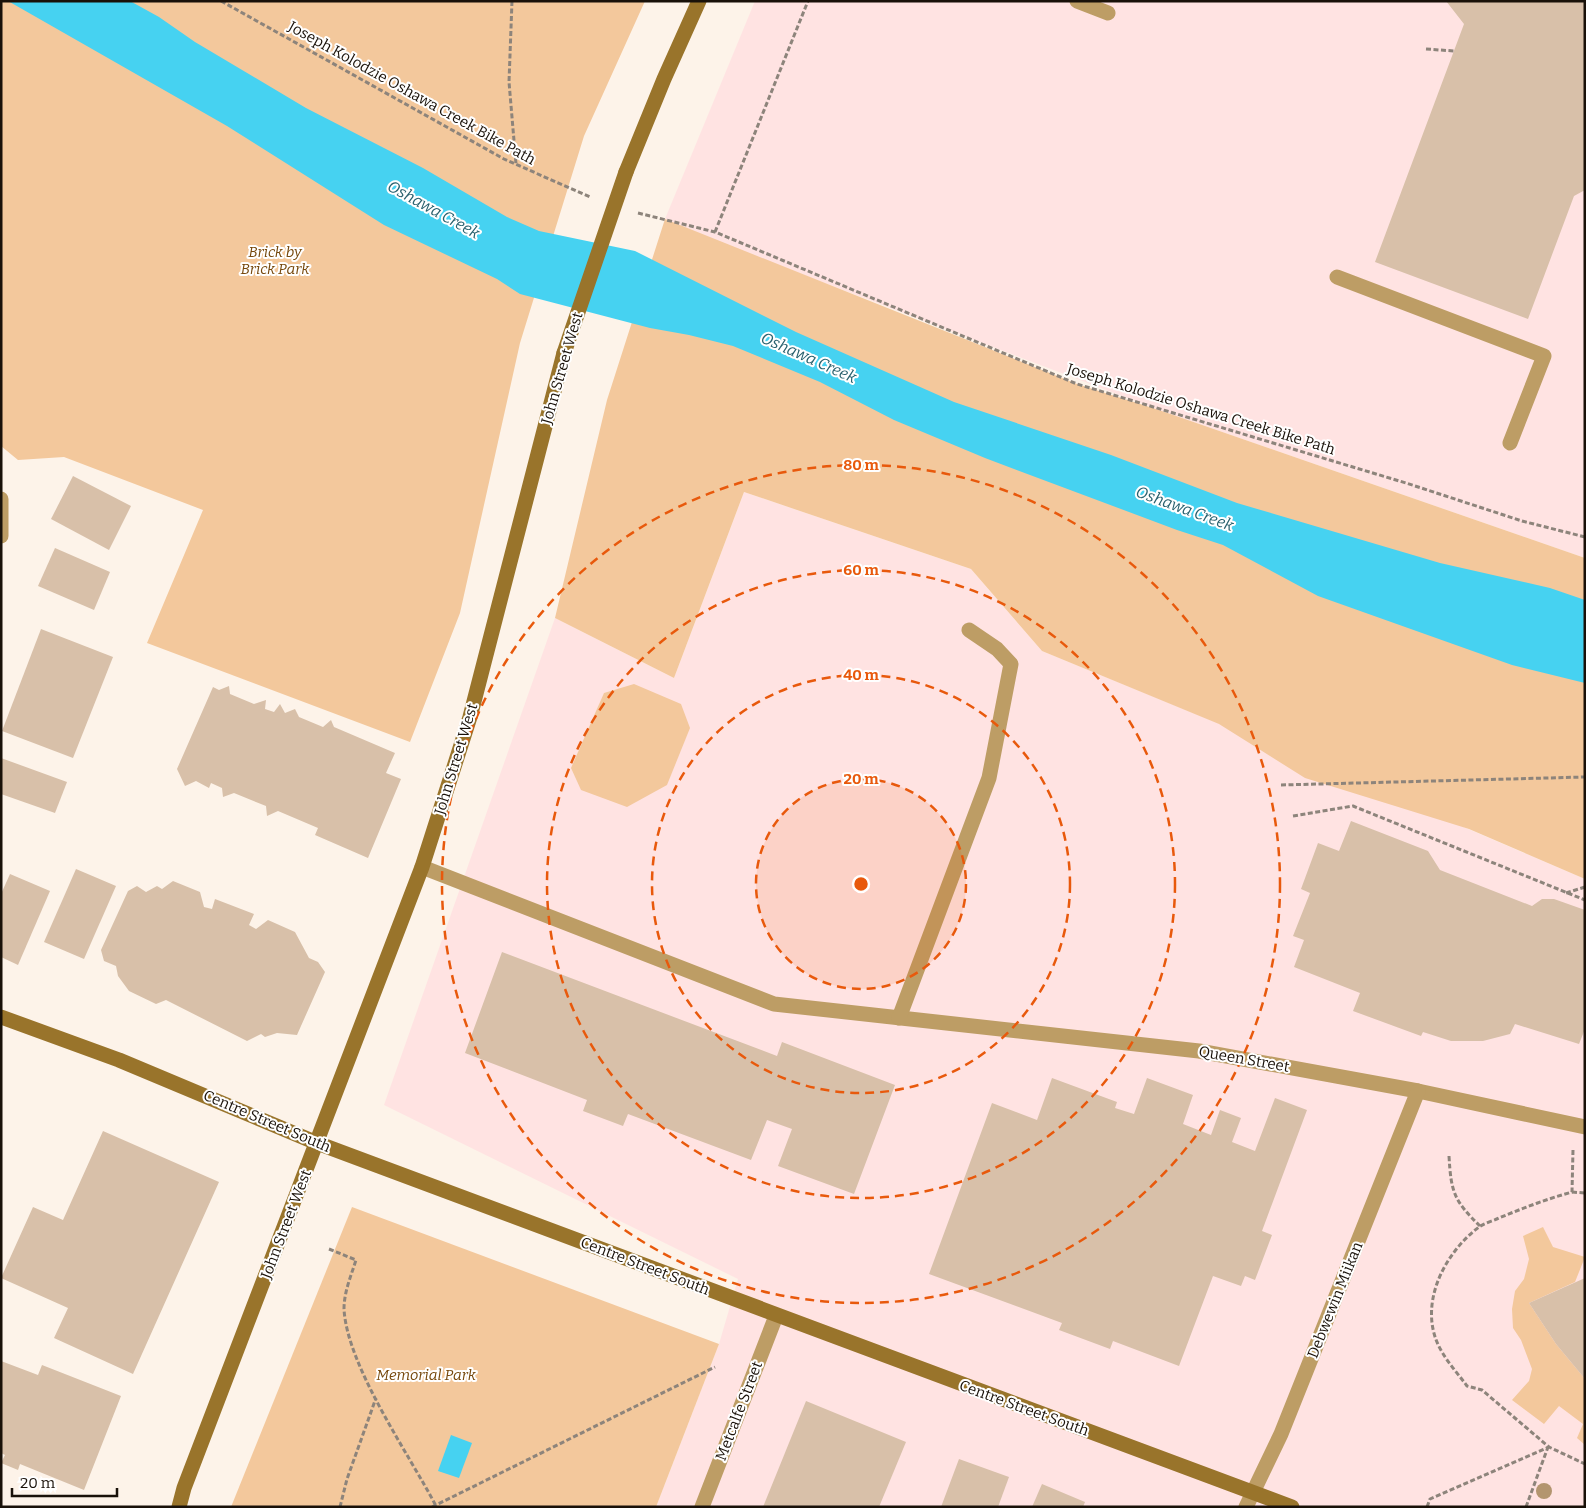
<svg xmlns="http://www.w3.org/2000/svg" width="1586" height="1508" font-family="Bitter,serif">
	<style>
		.commercial { fill: #ffe3e2 }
		.green { fill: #f3c89c }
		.water { fill: #46d2f1 }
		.building { fill: #d8c0a9 }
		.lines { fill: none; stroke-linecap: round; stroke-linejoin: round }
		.path { stroke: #8d847b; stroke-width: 3; stroke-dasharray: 5 2.5; stroke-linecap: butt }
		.lane { stroke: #bd9d65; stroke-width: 15 }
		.street { stroke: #bd9d65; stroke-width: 15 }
		.secondary { stroke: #99742b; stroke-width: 15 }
		.secondary-bridge { stroke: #99742b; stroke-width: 15 }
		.tree { fill: #b3956f }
		.ring { fill: none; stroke: #e8590c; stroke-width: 2.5; stroke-dasharray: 9 6 }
		.labels { text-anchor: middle; stroke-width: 4; stroke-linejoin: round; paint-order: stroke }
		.street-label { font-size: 15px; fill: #191109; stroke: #fff }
		.park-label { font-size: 15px; font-style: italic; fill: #76480c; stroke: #fff }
		.water-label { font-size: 16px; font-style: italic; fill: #29616e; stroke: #fff }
		.centre { fill: #e8590c; stroke: #fff; stroke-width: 2.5 }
		.ring-label { font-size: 15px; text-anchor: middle; font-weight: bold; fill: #e8590c; stroke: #fff; stroke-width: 4; stroke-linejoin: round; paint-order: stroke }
	</style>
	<rect width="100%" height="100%" fill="#fdf3e9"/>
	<g class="commercial">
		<path d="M755,1H1585V558L1159,410L743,252L665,219Z"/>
		<path d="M744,492L971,569L1042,651L1303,758L1585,879V1507H656L719,1344L738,1279L384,1105L555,618L674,678Z"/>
	</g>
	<g class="green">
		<path d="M1,1H645L584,136L520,343L460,613L410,742L147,643L203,510L64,457L18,460L1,446Z"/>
		<path d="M665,219L1077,384L1159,410L1585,558V879L1469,829L1305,778L1219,724L1042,651L971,569L744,492L674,678L555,618L607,400Z"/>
		<path d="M634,684L681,704L690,728L667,785L627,807L581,790L571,768L604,693Z"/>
		<path d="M352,1207L719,1344L656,1507H231Z"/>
		<path d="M1543,1227L1553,1247L1585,1257L1575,1282L1529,1303L1556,1344L1585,1379V1445L1577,1438L1583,1424L1559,1406L1544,1424L1512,1400L1529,1381L1532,1369L1521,1340L1513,1328L1512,1309L1515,1291L1524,1279L1529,1259L1523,1236Z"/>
	</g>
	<g class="water">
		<path d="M8,1H130L159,17L195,42L306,108L423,168L507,217L539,231L635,251L796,332L954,402L1111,455L1237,503L1440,563L1550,588L1585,600V683L1512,665L1318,596L1223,545L1177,530L985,458L894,420L820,382L733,346L689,335L650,328L520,294L497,279L384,225L227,126Z"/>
		<path d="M451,1435L472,1443L459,1478L438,1471Z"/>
	</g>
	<g class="building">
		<path d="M1446,1H1585V190L1574,196L1528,319L1375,262L1464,24Z"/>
		<path d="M73,476L131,506L109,550L51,519Z"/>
		<path d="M55,548L110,572L94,610L38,586Z"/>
		<path d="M41,629L113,657L73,758L2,731Z"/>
		<path d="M229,686L230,694L254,704L266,700L265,709L274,712L280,704L285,713L295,709L299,717L323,727L331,720L334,727L395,753L386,773L401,779L368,858L315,835L318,828L278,811L267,816L266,806L234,793L223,797L222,788L211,783L209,788L196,781L185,786L177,769L213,687L219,690Z"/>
		<path d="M1,758L67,782L55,813L1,794Z"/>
		<path d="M1351,821L1428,851L1440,870L1532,906L1542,899H1554L1585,910V1029L1579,1044L1515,1024L1510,1034L1483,1041H1451L1423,1032L1421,1036L1353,1011L1360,993L1294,967L1304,940L1293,936L1310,893L1301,889L1318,843L1339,851Z"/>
		<path d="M76,869L116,886L84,959L44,942Z"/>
		<path d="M10,874L50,891L18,965L1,957V894Z"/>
		<path d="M173,881L200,892L204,907L212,909L215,899L254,914L249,925L256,929L268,920L295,932L309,958L318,962L325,972L297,1035L277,1033L265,1037L261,1034L247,1041L166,1000L156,1004L129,991L118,976L116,966L104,961L101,950L128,891L137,886L146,892L157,886L162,889Z"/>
		<path d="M502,952L777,1056L782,1042L895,1085L854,1194L778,1166L792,1129L767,1120L751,1160L628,1114L623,1126L583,1111L587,1100L465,1053Z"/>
		<path d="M1052,1078L1117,1102L1115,1108L1134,1114L1147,1078L1193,1095L1183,1124L1211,1135L1220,1110L1241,1118L1232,1142L1255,1151L1275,1098L1307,1110L1262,1231L1272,1235L1255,1280L1245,1276L1241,1286L1213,1276L1179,1366L1113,1341L1110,1349L1059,1330L1062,1323L929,1274L992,1103L1037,1120Z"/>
		<path d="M103,1131L219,1182L133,1374L54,1338L68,1308L1,1278L33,1207L63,1220Z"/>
		<path d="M1585,1278V1379L1556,1344L1529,1303Z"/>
		<path d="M1,1361L38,1375L42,1365L121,1396L84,1490L20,1464L18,1470L1,1463L5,1455L1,1453Z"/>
		<path d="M806,1401L906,1442L879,1507H763Z"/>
		<path d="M959,1459L1009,1477L998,1507H941Z"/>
		<path d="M1042,1484L1085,1502L1083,1507H1032Z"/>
	</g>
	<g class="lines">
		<g class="path">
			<path d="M221,1L504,159L590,197"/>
			<path d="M512,1L509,82L516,164"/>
			<path d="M1426,49L1454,51"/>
			<path d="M638,213L715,232L739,242L1077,384L1406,483L1522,521L1585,537"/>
			<path d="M715,232L808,1"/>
			<path d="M1281,785L1585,777"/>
			<path d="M1293,816L1353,806L1585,900"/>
			<path d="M1566,893L1585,887"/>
			<path d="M1573,1150L1572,1192C1547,1199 1523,1208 1499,1218C1493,1221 1484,1223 1479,1227C1442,1255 1416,1309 1442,1352C1449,1364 1459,1375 1467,1386L1482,1390L1549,1447L1585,1464"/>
			<path d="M1449,1156C1451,1192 1454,1201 1480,1226"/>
			<path d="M1572,1192L1585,1193"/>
			<path d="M329,1249L356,1260C351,1276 344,1292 344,1309C347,1366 409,1454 436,1506"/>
			<path d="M340,1507L347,1479L376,1398"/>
			<path d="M432,1507L715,1367"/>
			<path d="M1427,1507L1430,1499L1549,1447"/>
			<path d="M1526,1507L1548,1447"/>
		</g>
		<g class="lane">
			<path d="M1077,1L1108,13"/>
			<path d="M1337,277L1544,356L1510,443"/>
			<path d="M422,867L774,1004L1199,1051L1418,1091L1585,1127"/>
			<path d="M899,1018L989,778L1011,664L997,649L969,630"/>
		</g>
		<g class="street">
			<path d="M1,499V536"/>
			<path d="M702,1507L776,1316"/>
			<path d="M1246,1507L1281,1434L1418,1091"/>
		</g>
		<g class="secondary">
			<path d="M626,172L664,79L699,1"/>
			<path d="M1,1017L119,1060L317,1143L1292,1507"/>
			<path d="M179,1507L184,1488L422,867L470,717L564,353"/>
		</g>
		<path class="secondary-bridge" d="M564,353L626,172"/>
	</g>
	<circle class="tree" cx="1544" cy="1491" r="8"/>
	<circle cx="861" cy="884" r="105" fill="#e8590c" fill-opacity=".12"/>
	<g class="ring">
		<circle cx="861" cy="884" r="105"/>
		<circle cx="861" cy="884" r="209"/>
		<circle cx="861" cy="884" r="314"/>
		<circle cx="861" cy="884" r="419"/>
	</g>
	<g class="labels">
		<g class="street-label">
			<text transform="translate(412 93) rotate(29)" y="5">Joseph Kolodzie Oshawa Creek Bike Path</text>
			<text transform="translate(562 368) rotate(-74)" y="5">John Street West</text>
			<text transform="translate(1201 409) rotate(17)" y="5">Joseph Kolodzie Oshawa Creek Bike Path</text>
			<text transform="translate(456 759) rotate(-73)" y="5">John Street West</text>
			<text transform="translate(1244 1059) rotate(10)" y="5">Queen Street</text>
			<text transform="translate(267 1121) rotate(23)" y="5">Centre Street South</text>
			<text transform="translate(286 1224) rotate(-69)" y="5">John Street West</text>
			<text transform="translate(645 1266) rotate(21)" y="5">Centre Street South</text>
			<text transform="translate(1335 1300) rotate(-68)" y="5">Debwewin Miikan</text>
			<text transform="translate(1024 1408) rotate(20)" y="5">Centre Street South</text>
			<text transform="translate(739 1411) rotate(-69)" y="5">Metcalfe Street</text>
		</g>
		<g class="park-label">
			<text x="275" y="257">Brick by<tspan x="275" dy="17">Brick Park</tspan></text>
			<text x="426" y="1380">Memorial Park</text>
		</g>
		<g class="water-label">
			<text transform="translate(434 209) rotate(29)" y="6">Oshawa Creek</text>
			<text transform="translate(809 357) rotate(24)" y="6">Oshawa Creek</text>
			<text transform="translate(1185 508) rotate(20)" y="6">Oshawa Creek</text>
		</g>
	</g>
	<circle cx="861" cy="884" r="8" class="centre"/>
	<g class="ring-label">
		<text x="861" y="470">80 m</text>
		<text x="861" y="575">60 m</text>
		<text x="861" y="680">40 m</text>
		<text x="861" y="784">20 m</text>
	</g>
	<rect width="1586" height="1508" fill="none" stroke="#191109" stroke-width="5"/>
	<path d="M12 1488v8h105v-8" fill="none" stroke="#191109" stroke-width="2.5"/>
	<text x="20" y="1488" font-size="15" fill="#191109" stroke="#ffffff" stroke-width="4" paint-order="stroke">20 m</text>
</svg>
